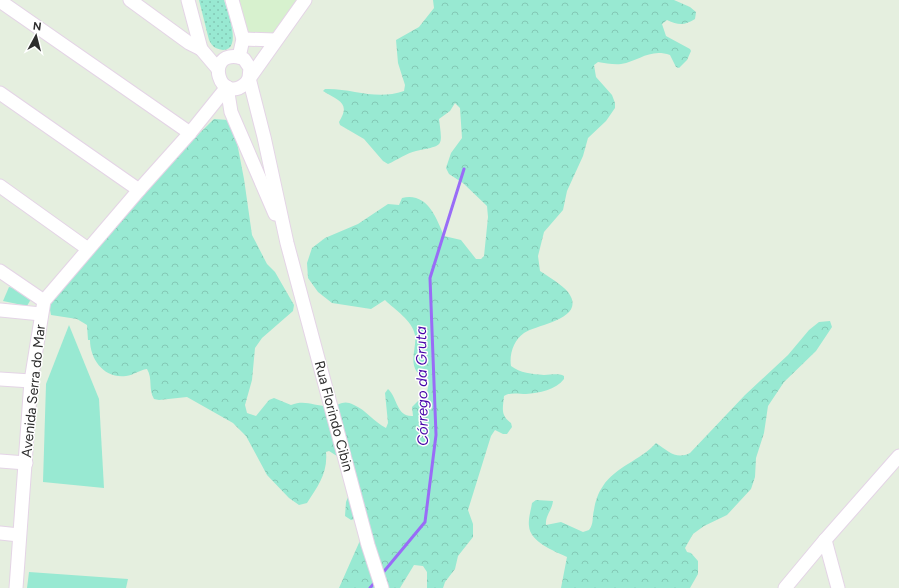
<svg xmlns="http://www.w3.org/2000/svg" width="899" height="588" font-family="Figtree,sans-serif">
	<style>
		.education { fill: #d7f1ce }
		.grass { fill: url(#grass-dots) }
		.forest { fill: url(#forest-crowns) }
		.park { fill: #98e9d2 }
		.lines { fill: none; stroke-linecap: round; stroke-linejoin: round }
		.stream { stroke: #996cf7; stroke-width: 3 }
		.minor-casing { stroke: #e4d4e6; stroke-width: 15 }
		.minor { stroke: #fff; stroke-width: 13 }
		.labels { text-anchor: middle; stroke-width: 3; stroke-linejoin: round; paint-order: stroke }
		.street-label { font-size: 14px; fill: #2d2d2d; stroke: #fff }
		.water-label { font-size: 15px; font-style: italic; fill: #4705a9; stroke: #fff }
	</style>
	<defs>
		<pattern id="grass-dots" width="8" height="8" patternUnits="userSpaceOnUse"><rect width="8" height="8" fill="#98e9d2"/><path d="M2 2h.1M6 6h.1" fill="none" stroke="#83c8b5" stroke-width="1.8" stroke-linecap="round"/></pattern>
		<pattern id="forest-crowns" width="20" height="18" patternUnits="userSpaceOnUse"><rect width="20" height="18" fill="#98e9d2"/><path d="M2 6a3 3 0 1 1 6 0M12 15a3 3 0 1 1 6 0" fill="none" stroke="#83c8b5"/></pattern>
	</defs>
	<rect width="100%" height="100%" fill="#e5efdf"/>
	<path class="education" d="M238,0H298L277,30L271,34H250L247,31Z"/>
	<path class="grass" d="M199,0H224C227,10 243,50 223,50C215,49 212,46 209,40Z"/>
	<g class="forest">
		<path d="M433,0H674L690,7L696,12L695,19C684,26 678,25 667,20L662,24L666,36L690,49L691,51L687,60L679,68L676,67L670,55C650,48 639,61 621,64C614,65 605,63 598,62L594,65L596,77L612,95L615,103V108L606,121L588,138L583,156L567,191L563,210L544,232L538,256L540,271C549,277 561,284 568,292C588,319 537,324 524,333C514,340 509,354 511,366C520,373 532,374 544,375C551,375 558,373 564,376V379C556,390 539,393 526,394C519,394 510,392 504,396C503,408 500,415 511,423L512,427L507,434H503L495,430L491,436L468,510L473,524V537L458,556L455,569L445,582L443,588H427V572L423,566L414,565L400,588H339L362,536L361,517L351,520L345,516L346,502L351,490L337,456L329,451L326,452C328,473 318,486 307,503L299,505L289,498L267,475L246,436L233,423L187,397L159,400L154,399C148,389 153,379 147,369C139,370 134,375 126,376C105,379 90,360 90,340H88L87,325L77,319L51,315L49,304C101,240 154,177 214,119L228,120L234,127L244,179L252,235L267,264L275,272L294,305L293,311L262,338L255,348L252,380L245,405L247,413L256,416L269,400L274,398L291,405C306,399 315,407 330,406C341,406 342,399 354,405C366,410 374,422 386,428L388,423L385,393L388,389C398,398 396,417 413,416L412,407L427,392L429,382C425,377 420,376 417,372C409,361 417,347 415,335C412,320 395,310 385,300L371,309L332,303L318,292L308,278L307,263L312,248L325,238L358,224L388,204L399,205L402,198C427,192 436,217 444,236L461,240L476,259H481L484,256L488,217L487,206L463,183L449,174L446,168L451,153L462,138L460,108L455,103L450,111L439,119C443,149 443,145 416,151C407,153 397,160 388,164L383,161L364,139L340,125L339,122C351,103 339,101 323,91L325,89C353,88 375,101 404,91L405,85L398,63L396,40L419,27L434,8Z"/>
		<path d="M830,321L832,327L816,351L784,382L768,406L764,433L756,458L755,477L751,489L727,515L704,526L693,534L685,548L687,552L691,553L698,561V574L690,588H561L567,557C554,551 530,542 529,526C528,519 531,510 532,503L536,500L553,501C552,510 545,516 546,525L561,522L583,532L589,530C594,524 592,517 594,510C595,502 598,493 603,486C615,467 641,460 656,443C668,451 676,460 690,453L745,395L788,355L809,330L819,322Z"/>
	</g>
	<g class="park">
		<path d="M9,287L18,289L31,299L27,306L3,301Z"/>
		<path d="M69,325L99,399L104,488L43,482L46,384Z"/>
		<path d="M29,572L128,579L126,588H27Z"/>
	</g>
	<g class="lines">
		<g class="stream">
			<path d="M381,575L425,522L436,435L430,278L464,169"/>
			<path d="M370,588L376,581"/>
		</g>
		<g class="minor-casing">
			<g id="minor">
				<path d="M130,0L189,43L201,49"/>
				<path d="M188,0L201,49L218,69"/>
				<path d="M232,0L243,39L239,57L244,59L250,68L249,78L264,137L287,243L368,545L382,588"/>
				<path d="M0,1L190,133"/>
				<path d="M243,39L275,40"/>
				<path d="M239,57C203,51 220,107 246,83L305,0"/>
				<path d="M227,87L231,112L275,214"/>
				<path d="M0,93L139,190"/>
				<path d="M0,186L88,249"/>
				<path d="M0,271L44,301"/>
				<path d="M0,310L41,314"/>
				<path d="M0,379L31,381"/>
				<path d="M0,461L26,463"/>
				<path d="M0,533L19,535"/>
				<path d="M825,540L838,588"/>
				<path d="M16,588L31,381L44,301L139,190L190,133L227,87"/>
				<path d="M785,588L825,540L899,456"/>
			</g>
		</g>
		<use href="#minor" class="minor"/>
	</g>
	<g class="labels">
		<g class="street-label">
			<text transform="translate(33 391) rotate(-84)" y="5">Avenida Serra do Mar</text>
			<text transform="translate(334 416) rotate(75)" y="5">Rua Florindo Cibin</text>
		</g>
		<g class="water-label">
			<text transform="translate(422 386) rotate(-91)" y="5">Córrego da Gruta</text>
		</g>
	</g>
	<g transform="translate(36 36) rotate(7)" stroke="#ffffff" stroke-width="3" paint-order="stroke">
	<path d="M0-3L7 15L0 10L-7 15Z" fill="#2d2d2d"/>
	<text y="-6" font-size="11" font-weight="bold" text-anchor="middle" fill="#2d2d2d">N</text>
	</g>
</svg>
